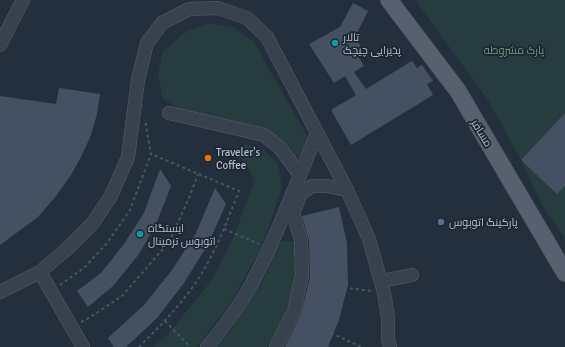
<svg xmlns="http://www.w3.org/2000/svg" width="565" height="347" font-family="Signika,Cairo,sans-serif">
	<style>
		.green { fill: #263c3f }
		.building { fill: #455162 }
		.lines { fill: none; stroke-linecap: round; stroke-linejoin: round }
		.minor-casing { stroke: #565f6c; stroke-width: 14 }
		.major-casing { stroke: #414a57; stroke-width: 18 }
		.path { stroke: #44595c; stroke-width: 2; stroke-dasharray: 3 3; stroke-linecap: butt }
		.minor { stroke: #38414e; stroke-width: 13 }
		.major { stroke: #56606e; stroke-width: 17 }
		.culture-dot { fill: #0f9aa8; stroke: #1d2633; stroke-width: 1.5 }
		.food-dot { fill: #e8710a; stroke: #1d2633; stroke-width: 1.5 }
		.service-dot { fill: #5c6f8a; stroke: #1d2633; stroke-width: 1.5 }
		.labels { text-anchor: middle; stroke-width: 3.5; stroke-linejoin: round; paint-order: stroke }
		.poi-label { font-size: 11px; fill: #b4bcc9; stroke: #1d2633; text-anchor: start }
		.park-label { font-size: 11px; fill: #6b9a76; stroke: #1d2633 }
		.street-label { font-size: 11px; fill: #b4bcc9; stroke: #1d2633 }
	</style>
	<rect width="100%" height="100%" fill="#242f3e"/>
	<g class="green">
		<path d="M415,0H565V239L544,209L521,160L488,100Z"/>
		<path d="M210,23L233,27L254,42L308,138L297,162L269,130L184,111L163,99L158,74L163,51L188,30Z"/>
		<path d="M245,144L263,149L278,164L282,187L264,242L232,301L197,347H153L169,333L211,281L233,239L255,179L237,152Z"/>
		<path d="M295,241C295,252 296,264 295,275C292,297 281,330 267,347H216L232,329L266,273L277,242Z"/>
	</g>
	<g class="building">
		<path d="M353,3L368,11L355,37L360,45L361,48L356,53L364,66L354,72L366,89L412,61L417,68L422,65L433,81L427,84L433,95L351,145L331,110L356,95L345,76L334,83L309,44L340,27Z"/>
		<path d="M59,88L100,94L97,114L91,135L82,155L71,175L56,196L38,217L0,245V96L56,104Z"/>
		<path d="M565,113V186L557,194L521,160Z"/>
		<path d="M160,169L171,186L156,224L139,254L113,286L88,307L77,291L101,273L124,244L144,213Z"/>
		<path d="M215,188L226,204L208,244L184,283L157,318L126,347H114L108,338L144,305L172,270L196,233Z"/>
		<path d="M339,207L347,243L348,285L339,320L328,347H285L301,314L310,277L309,240L302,216Z"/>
	</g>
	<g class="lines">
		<g class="minor-casing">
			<g id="minor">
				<path d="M0,45L23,0"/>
				<path d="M169,113L264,135L280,148L300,175"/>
				<path d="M40,272L83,347"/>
				<path d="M382,281L412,275"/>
				<path d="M0,292L40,272L68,248L92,224L111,196L128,157L138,80L147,43L162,23L189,9L218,8L247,18L267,37L347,190L369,239L384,293L388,318V339L390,347"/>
				<path d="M207,347C222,329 237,310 248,290C276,240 295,186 317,133"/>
				<path d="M276,347L294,311L302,275L301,240L293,213L301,193L312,186H327L347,190"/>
			</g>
		</g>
		<g class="major-casing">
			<path id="major" d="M389,0L458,91L565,273"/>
		</g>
		<g class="path">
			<path d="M224,229L259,244"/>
			<path d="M60,285L85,267L107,243L130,210L151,154L145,120"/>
			<path d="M332,286L371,291"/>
			<path d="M165,321L190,347"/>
			<path d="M81,322L89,318L122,296L169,242L189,198L198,174"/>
			<path d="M331,333L361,347"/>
			<path d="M139,347C164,322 190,296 207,264C220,241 229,216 239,191L151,154"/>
		</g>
		<use href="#minor" class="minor"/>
		<use href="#major" class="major"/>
	</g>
	<g class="culture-dot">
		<circle cx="335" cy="43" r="4"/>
		<circle cx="140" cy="234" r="4"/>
	</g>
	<circle class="food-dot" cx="208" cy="158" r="4"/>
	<circle class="service-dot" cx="441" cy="222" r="4"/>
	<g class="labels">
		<g class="poi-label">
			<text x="343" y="41">تالار<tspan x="343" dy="13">پذیرایی چیچک</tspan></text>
			<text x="216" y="156">Traveler's<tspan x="216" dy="13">Coffee</tspan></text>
			<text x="449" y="226">پارکینگ اتوبوس</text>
			<text x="148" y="232">ایستگاه<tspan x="148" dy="13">اتوبوس ترمینال</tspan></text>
		</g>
		<g class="park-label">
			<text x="514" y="54">پارک مشروطه</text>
		</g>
		<g class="street-label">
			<text transform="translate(482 133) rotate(59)" y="4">مسافر</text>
		</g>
	</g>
</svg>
